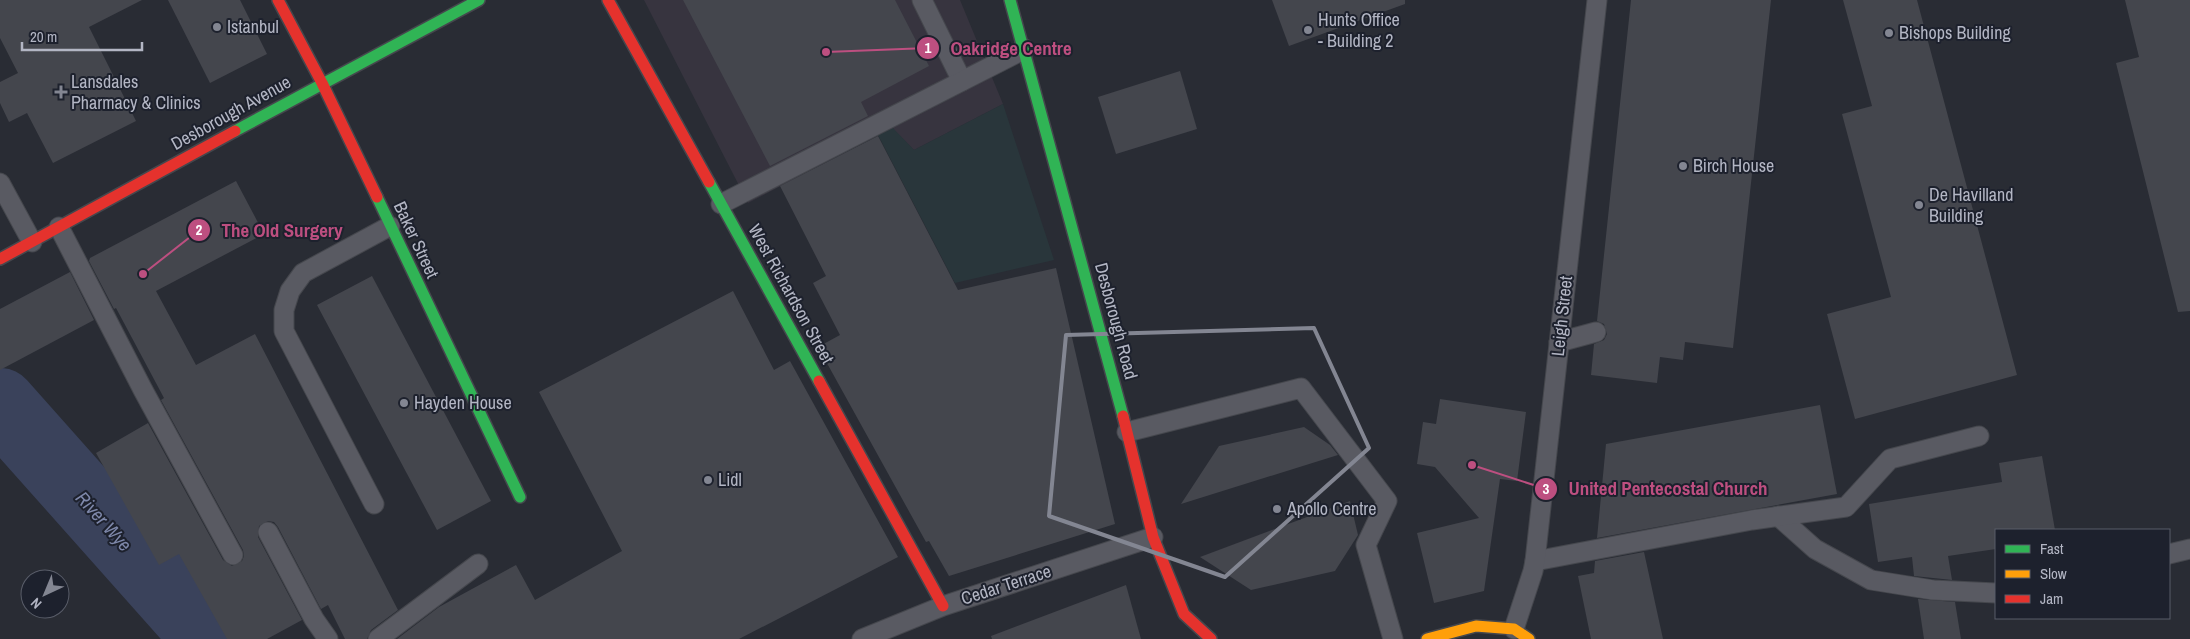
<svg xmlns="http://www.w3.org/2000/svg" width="2190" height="639" font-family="'Archivo Narrow',sans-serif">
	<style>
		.medical { fill: #37343f }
		.green { fill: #29363b }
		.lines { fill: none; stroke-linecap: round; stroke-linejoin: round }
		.river { stroke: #3a425b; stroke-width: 72 }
		.building { fill: #44464d }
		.lane-casing { stroke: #45474d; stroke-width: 21 }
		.fast-casing { stroke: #45474d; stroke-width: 14 }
		.slow-casing { stroke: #45474d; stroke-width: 14 }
		.jam-casing { stroke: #45474d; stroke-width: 14 }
		.lane { stroke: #595a62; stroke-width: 19 }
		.fast { stroke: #30b455; stroke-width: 11 }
		.slow { stroke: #ff9f0a; stroke-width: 11 }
		.jam { stroke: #e5322d; stroke-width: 11 }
		.marked { fill: none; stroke: #838692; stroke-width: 4; stroke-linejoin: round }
		.poi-dot { fill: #838692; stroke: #1d212d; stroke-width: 2 }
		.labels { text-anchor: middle; stroke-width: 4; stroke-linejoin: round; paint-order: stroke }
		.poi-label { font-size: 18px; fill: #b3b6c4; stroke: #1d212d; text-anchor: start }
		.street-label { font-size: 18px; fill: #b3b6c4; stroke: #1d212d }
		.water-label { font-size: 19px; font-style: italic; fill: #7e88aa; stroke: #1d212d }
		.leader { fill: none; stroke: #bd4f80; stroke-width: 2 }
		.callout-dot { fill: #bd4f80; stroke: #1d212d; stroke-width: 2 }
		.mark-label { font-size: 15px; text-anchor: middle; font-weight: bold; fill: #fff }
		.callout-label { font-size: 19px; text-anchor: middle; font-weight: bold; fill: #bd4f80; stroke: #1d212d; stroke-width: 4; stroke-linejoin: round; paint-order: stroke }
	</style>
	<rect width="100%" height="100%" fill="#292c34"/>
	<path class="medical" d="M644,0H960L1003,104L914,150L892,128L748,203Z"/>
	<path class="green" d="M1003,104L1054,260L955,283L878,135L893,128L914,150Z"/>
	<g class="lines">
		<path class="river" d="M0,404L209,639"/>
	</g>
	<g class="building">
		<path d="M0,0H142L89,27L136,121L53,163L27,113L9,122L0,103V82L18,73L0,38Z"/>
		<path d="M168,0H240L267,54L210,83Z"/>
		<path d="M683,0H895L929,66L861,102L868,116L770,166Z"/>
		<path d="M1272,0H1405V4L1289,46Z"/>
		<path d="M1631,0H1771L1733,348L1685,342L1683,360L1660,357L1657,383L1591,375L1594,344L1604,340L1607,334L1604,324L1597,321Z"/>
		<path d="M1843,0H1917L2017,375L1855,419L1827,314L1891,297L1842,114L1872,106Z"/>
		<path d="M2125,0H2190V311L2178,312L2116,63L2139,57Z"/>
		<path d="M1180,71L1197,129L1116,154L1098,97Z"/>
		<path d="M878,136L958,290L1056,268L1115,524L949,576L929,541L926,542L818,347L840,335L813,283L826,276L780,186Z"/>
		<path d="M236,181L264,234L156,291L196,365L255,334L398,610L371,630L367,639H345L328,605L321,609L278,527L274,522L268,521L259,526L258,537L302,620L267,639H227L179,554L159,565L96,453L148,423L223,560L232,566L242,561L244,556L243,550L161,400L164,398L116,308L114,309L89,261L90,258Z"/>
		<path d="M70,272L94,320L0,370V309Z"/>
		<path d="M372,276L491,501L437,530L317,305Z"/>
		<path d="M733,291L774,370L790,361L898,557L739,639H397L439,607L516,565L535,600L622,551L539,392Z"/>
		<path d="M1440,399L1526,412L1517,481L1500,479L1484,591L1434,603L1417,533L1479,518L1435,467L1417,464L1423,422L1436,424Z"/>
		<path d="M1820,405L1837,494L1597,538L1606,444Z"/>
		<path d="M1304,427L1330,445L1338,455L1181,504L1219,446Z"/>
		<path d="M2042,456L2055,530H1996V549L1948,556L1952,580L1914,576L1912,557L1878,562L1869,504L2002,482L1999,463Z"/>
		<path d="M1350,501L1358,535L1335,571L1251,590L1200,557Z"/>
		<path d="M1644,552L1663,639H1591L1578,576L1594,573L1595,561Z"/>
		<path d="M1126,585L1141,639H992L991,636Z"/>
		<path d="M1918,599L1955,602L1961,639H1924Z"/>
	</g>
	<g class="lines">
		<g class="lane-casing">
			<g id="lane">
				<path d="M922,0L962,81"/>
				<path d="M0,183L32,242"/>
				<path d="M721,204L1025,49"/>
				<path d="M59,227L143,390L233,555"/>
				<path d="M1559,342L1596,332"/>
				<path d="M1127,432L1301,388L1387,501L1366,545L1393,639"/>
				<path d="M374,504L284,331V310L290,291L303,273L390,226"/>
				<path d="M1778,516L1815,549L1871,580L1933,590L1996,593"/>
				<path d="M268,532L314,619L328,639"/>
				<path d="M2169,554L2190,549"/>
				<path d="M1535,561L1752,520L1846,507L1890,459L1979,436"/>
				<path d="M1514,629L1533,571L1535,561L1597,0"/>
				<path d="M378,639L478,564"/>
				<path d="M862,639L943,606L1153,537"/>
			</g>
		</g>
		<g class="fast-casing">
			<g id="fast">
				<path d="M1010,0L1123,416"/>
				<path d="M235,131L479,0"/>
				<path d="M709,182L819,381"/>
				<path d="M377,197L520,497"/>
			</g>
		</g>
		<g class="slow-casing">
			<path id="slow" d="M1427,639L1476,626L1514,629L1529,639"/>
		</g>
		<g class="jam-casing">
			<g id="jam">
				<path d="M278,0L322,83L377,197"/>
				<path d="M608,0L709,182"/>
				<path d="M0,259L235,131"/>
				<path d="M819,381L943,606"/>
				<path d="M1123,416L1153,537L1184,614L1211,639"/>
			</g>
		</g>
		<use href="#lane" class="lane"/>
		<use href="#fast" class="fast"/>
		<use href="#slow" class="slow"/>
		<use href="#jam" class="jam"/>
	</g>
	<path class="marked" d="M1314,328L1369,448L1225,577L1049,516L1066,335Z"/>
	<g class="poi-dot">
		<circle cx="217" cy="27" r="5"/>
		<circle cx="1308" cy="30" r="5"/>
		<circle cx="1889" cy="33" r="5"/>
		<path d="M58.5 84.5h5v5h5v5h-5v5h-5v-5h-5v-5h5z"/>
		<circle cx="1683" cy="166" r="5"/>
		<circle cx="1919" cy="205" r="5"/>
		<circle cx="404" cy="403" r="5"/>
		<circle cx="708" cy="480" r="5"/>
		<circle cx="1277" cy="509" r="5"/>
	</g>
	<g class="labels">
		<g class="poi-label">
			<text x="1318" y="26">Hunts Office<tspan x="1318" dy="21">- Building 2</tspan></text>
			<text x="227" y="33">Istanbul</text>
			<text x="1899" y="39">Bishops Building</text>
			<text x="71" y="88">Lansdales<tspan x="71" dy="21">Pharmacy &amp; Clinics</tspan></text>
			<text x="1693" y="172">Birch House</text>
			<text x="1929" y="201">De Havilland<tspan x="1929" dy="21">Building</tspan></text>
			<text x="414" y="409">Hayden House</text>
			<text x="718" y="486">Lidl</text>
			<text x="1287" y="515">Apollo Centre</text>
		</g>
		<g class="street-label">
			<text transform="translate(231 113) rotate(-29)" y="6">Desborough Avenue</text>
			<text transform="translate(416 240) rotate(65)" y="6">Baker Street</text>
			<text transform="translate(791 294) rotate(61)" y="6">West Richardson Street</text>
			<text transform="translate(1562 316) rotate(-84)" y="6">Leigh Street</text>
			<text transform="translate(1116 321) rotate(75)" y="6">Desborough Road</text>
			<text transform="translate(1006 585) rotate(-18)" y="6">Cedar Terrace</text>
		</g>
		<g class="water-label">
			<text transform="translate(104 521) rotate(48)" y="7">River Wye</text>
		</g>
	</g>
	<path class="leader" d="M826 52L928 48M143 274L199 230M1472 465L1546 489"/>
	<g class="callout-dot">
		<circle cx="826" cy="52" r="5"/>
		<circle cx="143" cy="274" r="5"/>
		<circle cx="1472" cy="465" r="5"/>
		<circle cx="928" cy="48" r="12"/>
		<circle cx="199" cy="230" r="12"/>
		<circle cx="1546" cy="489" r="12"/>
	</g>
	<g class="mark-label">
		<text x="928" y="53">1</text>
		<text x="199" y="235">2</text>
		<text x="1546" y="494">3</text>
	</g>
	<g class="callout-label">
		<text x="1011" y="55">Oakridge Centre</text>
		<text x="282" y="237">The Old Surgery</text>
		<text x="1668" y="495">United Pentecostal Church</text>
	</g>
	<rect x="1995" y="529" width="175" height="90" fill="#1d212d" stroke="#595d69"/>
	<rect x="2005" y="545" width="25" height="8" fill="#30b455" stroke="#595d69"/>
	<text x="2040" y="554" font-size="15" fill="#b3b6c4">Fast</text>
	<rect x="2005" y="570" width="25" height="8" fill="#ff9f0a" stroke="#595d69"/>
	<text x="2040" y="579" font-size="15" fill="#b3b6c4">Slow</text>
	<rect x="2005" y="595" width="25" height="8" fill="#e5322d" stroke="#595d69"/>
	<text x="2040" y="604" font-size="15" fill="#b3b6c4">Jam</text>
	<g transform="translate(45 594) rotate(224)"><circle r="24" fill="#1d212d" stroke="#595d69"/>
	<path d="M0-4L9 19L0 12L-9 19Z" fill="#838692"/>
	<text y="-8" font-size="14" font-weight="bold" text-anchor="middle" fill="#b3b6c4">N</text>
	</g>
	<path d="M22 42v8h120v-8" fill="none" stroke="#b3b6c4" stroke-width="2.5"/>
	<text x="30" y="42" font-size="15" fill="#b3b6c4" stroke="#1d212d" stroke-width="4" paint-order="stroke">20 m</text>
</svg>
